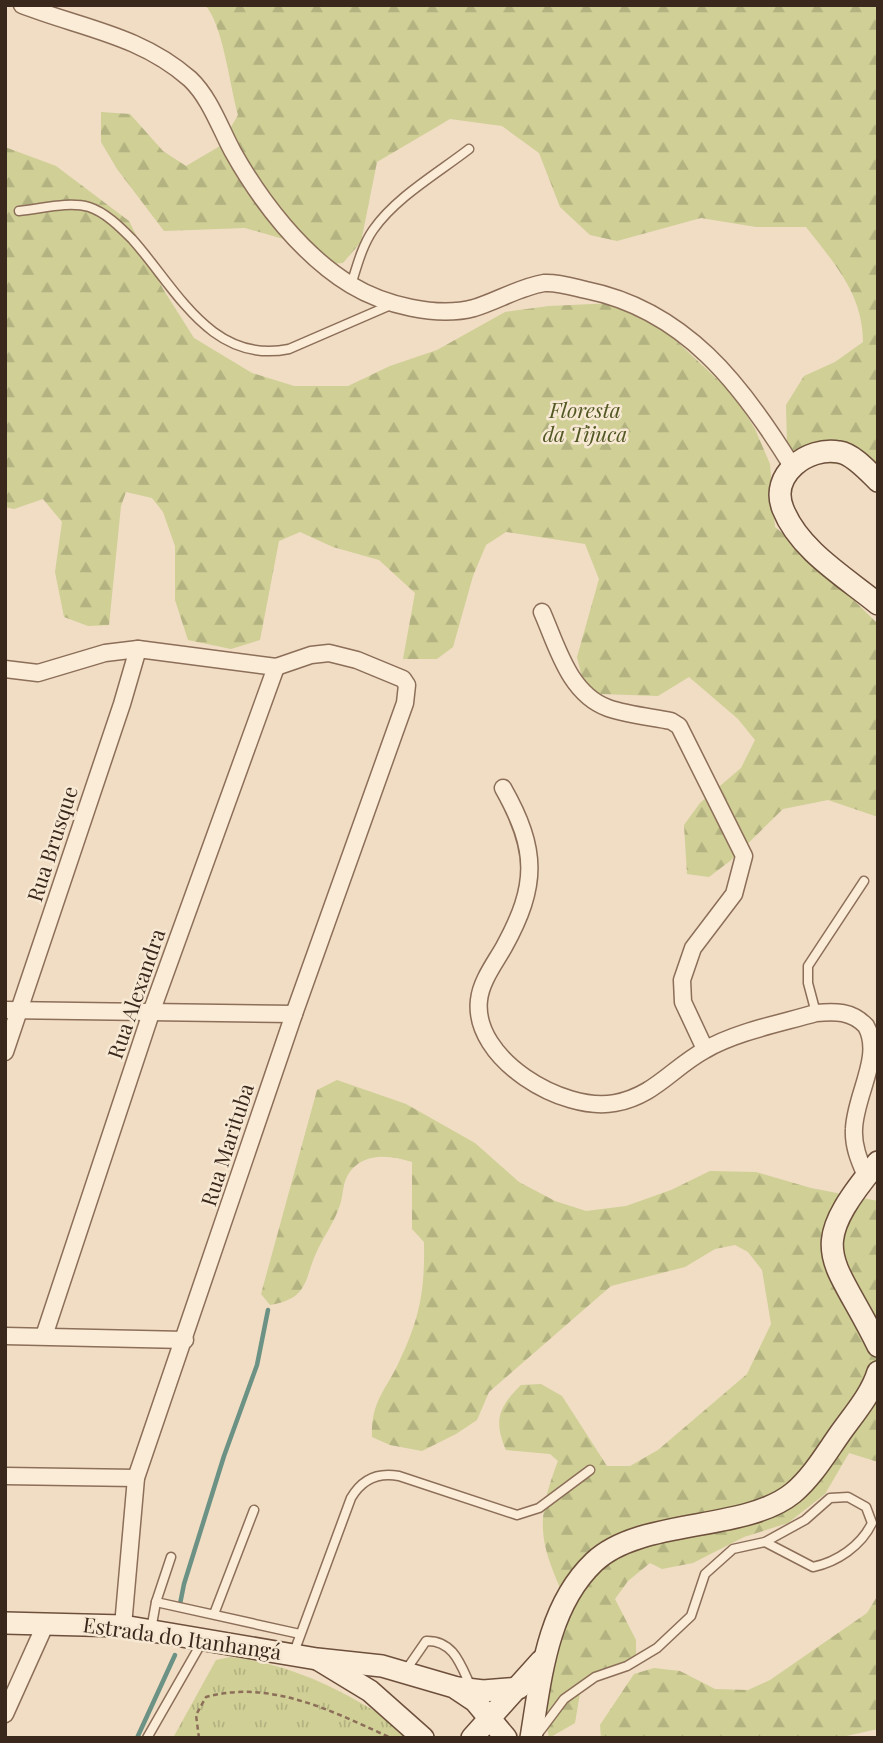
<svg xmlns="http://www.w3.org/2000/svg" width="883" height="1743" font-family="'Playfair Display',serif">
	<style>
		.grass { fill: url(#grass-tufts) }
		.forest { fill: url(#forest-firs) }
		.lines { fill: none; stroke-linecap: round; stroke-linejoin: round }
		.stream { stroke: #6b9284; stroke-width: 4.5 }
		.lane-casing { stroke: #8c6e59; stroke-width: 11 }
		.street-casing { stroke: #8c6e59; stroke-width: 19 }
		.secondary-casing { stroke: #6d4f3c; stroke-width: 24 }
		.path { stroke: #8c6e59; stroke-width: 2.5; stroke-dasharray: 5 3.5; stroke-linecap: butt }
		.lane { stroke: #faecd7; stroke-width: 8 }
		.street { stroke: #faecd7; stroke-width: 16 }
		.secondary { stroke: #faecd7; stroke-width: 21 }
		.labels { text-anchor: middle; stroke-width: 5; stroke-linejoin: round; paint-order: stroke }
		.park-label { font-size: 21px; font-style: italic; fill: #515823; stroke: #f7e8d3 }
		.street-label { font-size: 21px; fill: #3b281d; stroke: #f7e8d3 }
	</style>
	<defs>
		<pattern id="grass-tufts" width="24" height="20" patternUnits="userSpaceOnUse" patternTransform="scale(1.75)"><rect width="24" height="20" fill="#cfcf96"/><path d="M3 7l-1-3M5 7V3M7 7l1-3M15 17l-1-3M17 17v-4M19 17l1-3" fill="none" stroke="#b3b281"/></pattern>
		<pattern id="forest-firs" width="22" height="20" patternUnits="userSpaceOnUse" patternTransform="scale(1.75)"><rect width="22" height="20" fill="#cfcf96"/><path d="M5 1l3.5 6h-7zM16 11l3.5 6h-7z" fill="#b3b281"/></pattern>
	</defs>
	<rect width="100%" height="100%" fill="#f0ddc3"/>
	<path class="grass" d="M230,1657C295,1664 347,1693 401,1727L410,1738H173L216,1660Z"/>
	<g class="forest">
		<path d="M205,5H878V472L872,468L798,460L787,442L786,405L804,376L835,362L863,342C863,294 834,263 806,227H756L701,218L617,241L590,235L560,207L539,153L502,126L450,119L377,162L361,242L343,263L329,264L287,240L245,228L164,231L117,169L101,142V112L130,114L163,151L186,166L220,146L238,115C230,87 223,24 205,5Z"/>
		<path d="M5,147L56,166L129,221L163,289L194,338L252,373L294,386H348L390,366L437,350L505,312L549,306L615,303L669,334L735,396L755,429L770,464L775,527C812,556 844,591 878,624V817L828,800L783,809L730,861L709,877L687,874L684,825L700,803L741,768L755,740L738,719L689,677L658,696L601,694L584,686L577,657L599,579L585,544L506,532L486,545L473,576L453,647L437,659H403L415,593L379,560L333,547L300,532L279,541L260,640L231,649L188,640L175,600V546L163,512L152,498L126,492L121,506L109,625L88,626L64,617L55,572L62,522L43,499L14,509L5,507Z"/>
		<path d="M337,1080L406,1104L475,1143L519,1182L555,1201L586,1211L626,1206L671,1190L710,1171L756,1172L811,1188L878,1201V1462L849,1453L825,1494L788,1523L744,1537L693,1563L662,1569L650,1563L628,1581L615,1599L636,1640V1655L580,1693L575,1723L549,1738C539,1694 552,1653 571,1613C543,1548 531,1530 558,1461L550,1454L506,1450C493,1420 499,1407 521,1385L541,1384L562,1396L607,1466H630L658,1450L747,1374L771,1324L762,1270L748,1252L735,1245L715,1249L685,1267L611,1286L489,1392L477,1420L456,1434L422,1451L390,1445L372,1437C371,1401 385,1392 399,1362C420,1318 425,1290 424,1242L412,1229V1162C388,1154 358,1152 346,1179C342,1188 343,1200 338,1210C333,1224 324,1236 318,1249C303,1279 311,1298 270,1305L261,1294L317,1090Z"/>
		<path d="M878,1595V1729L837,1738H601L600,1725L634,1674L654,1668L680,1671L715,1689L748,1690L770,1680L867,1613Z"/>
	</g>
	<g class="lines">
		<g class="stream">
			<path d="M180,1604L184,1584L224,1456L257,1365L268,1310"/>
			<path d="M137,1738L175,1655"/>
		</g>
		<g class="lane-casing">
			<g id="lane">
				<path d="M19,211C41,209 68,201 89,207C105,212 120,227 132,239C176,288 211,365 289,349L393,304"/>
				<path d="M351,285C357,266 362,246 373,230C396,197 438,173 469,149"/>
				<path d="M816,1013L808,983V966L864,881"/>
				<path d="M171,1557L156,1602L300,1634"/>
				<path d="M214,1614L254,1510"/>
				<path d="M151,1630L156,1602"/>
				<path d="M293,1655L351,1498C362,1479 378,1472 399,1476L517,1515L539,1508L590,1470"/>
				<path d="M406,1670L426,1641C454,1640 461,1666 471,1687"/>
				<path d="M537,1735L564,1699L595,1677L627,1666L657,1648L691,1616L705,1574L733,1549L765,1542L805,1520L830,1498L848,1497L866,1507L872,1523C861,1546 837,1562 813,1567L765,1542"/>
				<path d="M147,1738L202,1642"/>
			</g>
		</g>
		<g class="street-casing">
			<g id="street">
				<path d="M22,5C81,28 140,35 190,79C210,98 220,128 233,152C261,202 302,255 351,285C384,305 437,318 474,308C497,301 520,287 544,283C558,282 573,287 586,290C685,310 742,385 792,466"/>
				<path d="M542,612C557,646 569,694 608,708C628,715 651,717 671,721L679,726L744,856L734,894L693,948L682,980L683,1002L705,1049"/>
				<path d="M5,669L38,673L105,653L138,649L276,667L311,655L329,653L357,660L403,679L407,685L405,703L294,1014L136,1478L123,1626"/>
				<path d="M503,788C538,850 538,885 504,947C495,963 481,981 479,1000C472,1059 563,1113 615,1103C654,1096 672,1068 705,1050C735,1032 782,1023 816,1013C835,1011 852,1011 866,1026C883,1056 855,1095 854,1129C853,1146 859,1160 866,1176"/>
				<path d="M5,1010L294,1014"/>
				<path d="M5,1052L122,704L138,649"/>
				<path d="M5,1336L185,1340"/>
				<path d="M44,1336L152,1010L276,667"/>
				<path d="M5,1476L136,1478"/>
				<path d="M5,1714L46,1623"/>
			</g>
		</g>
		<g class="secondary-casing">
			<g id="secondary">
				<path d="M878,481C868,471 853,454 839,452C808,446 769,475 783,509C799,550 845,577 878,604"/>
				<path d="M878,1162C802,1253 834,1255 878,1346"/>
				<path d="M5,1623L123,1626L317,1659L382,1666L454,1687L475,1701L506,1738"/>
				<path d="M319,1660L370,1691L423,1738"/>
				<path d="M458,1688L483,1691L519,1688"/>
				<path d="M472,1738L541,1661"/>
				<path d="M531,1738C541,1677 547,1607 594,1562C640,1518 745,1532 793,1493C812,1477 825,1455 839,1435C853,1415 871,1395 878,1372"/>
			</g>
		</g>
		<path class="path" d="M199,1738L196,1715L206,1697C271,1679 334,1712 391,1738"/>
		<use href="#lane" class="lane"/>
		<use href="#street" class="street"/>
		<use href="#secondary" class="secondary"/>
	</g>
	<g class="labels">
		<g class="park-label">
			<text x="585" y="418">Floresta<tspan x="585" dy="24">da Tijuca</tspan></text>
		</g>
		<g class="street-label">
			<text transform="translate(53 844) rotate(-72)" y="7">Rua Brusque</text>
			<text transform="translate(137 994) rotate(-71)" y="7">Rua Alexandra</text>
			<text transform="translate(228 1145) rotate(-72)" y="7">Rua Marituba</text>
			<text transform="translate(182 1639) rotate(8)" y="7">Estrada do Itanhangá</text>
		</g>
	</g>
	<rect width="883" height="1743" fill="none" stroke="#3b281d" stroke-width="14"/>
</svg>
